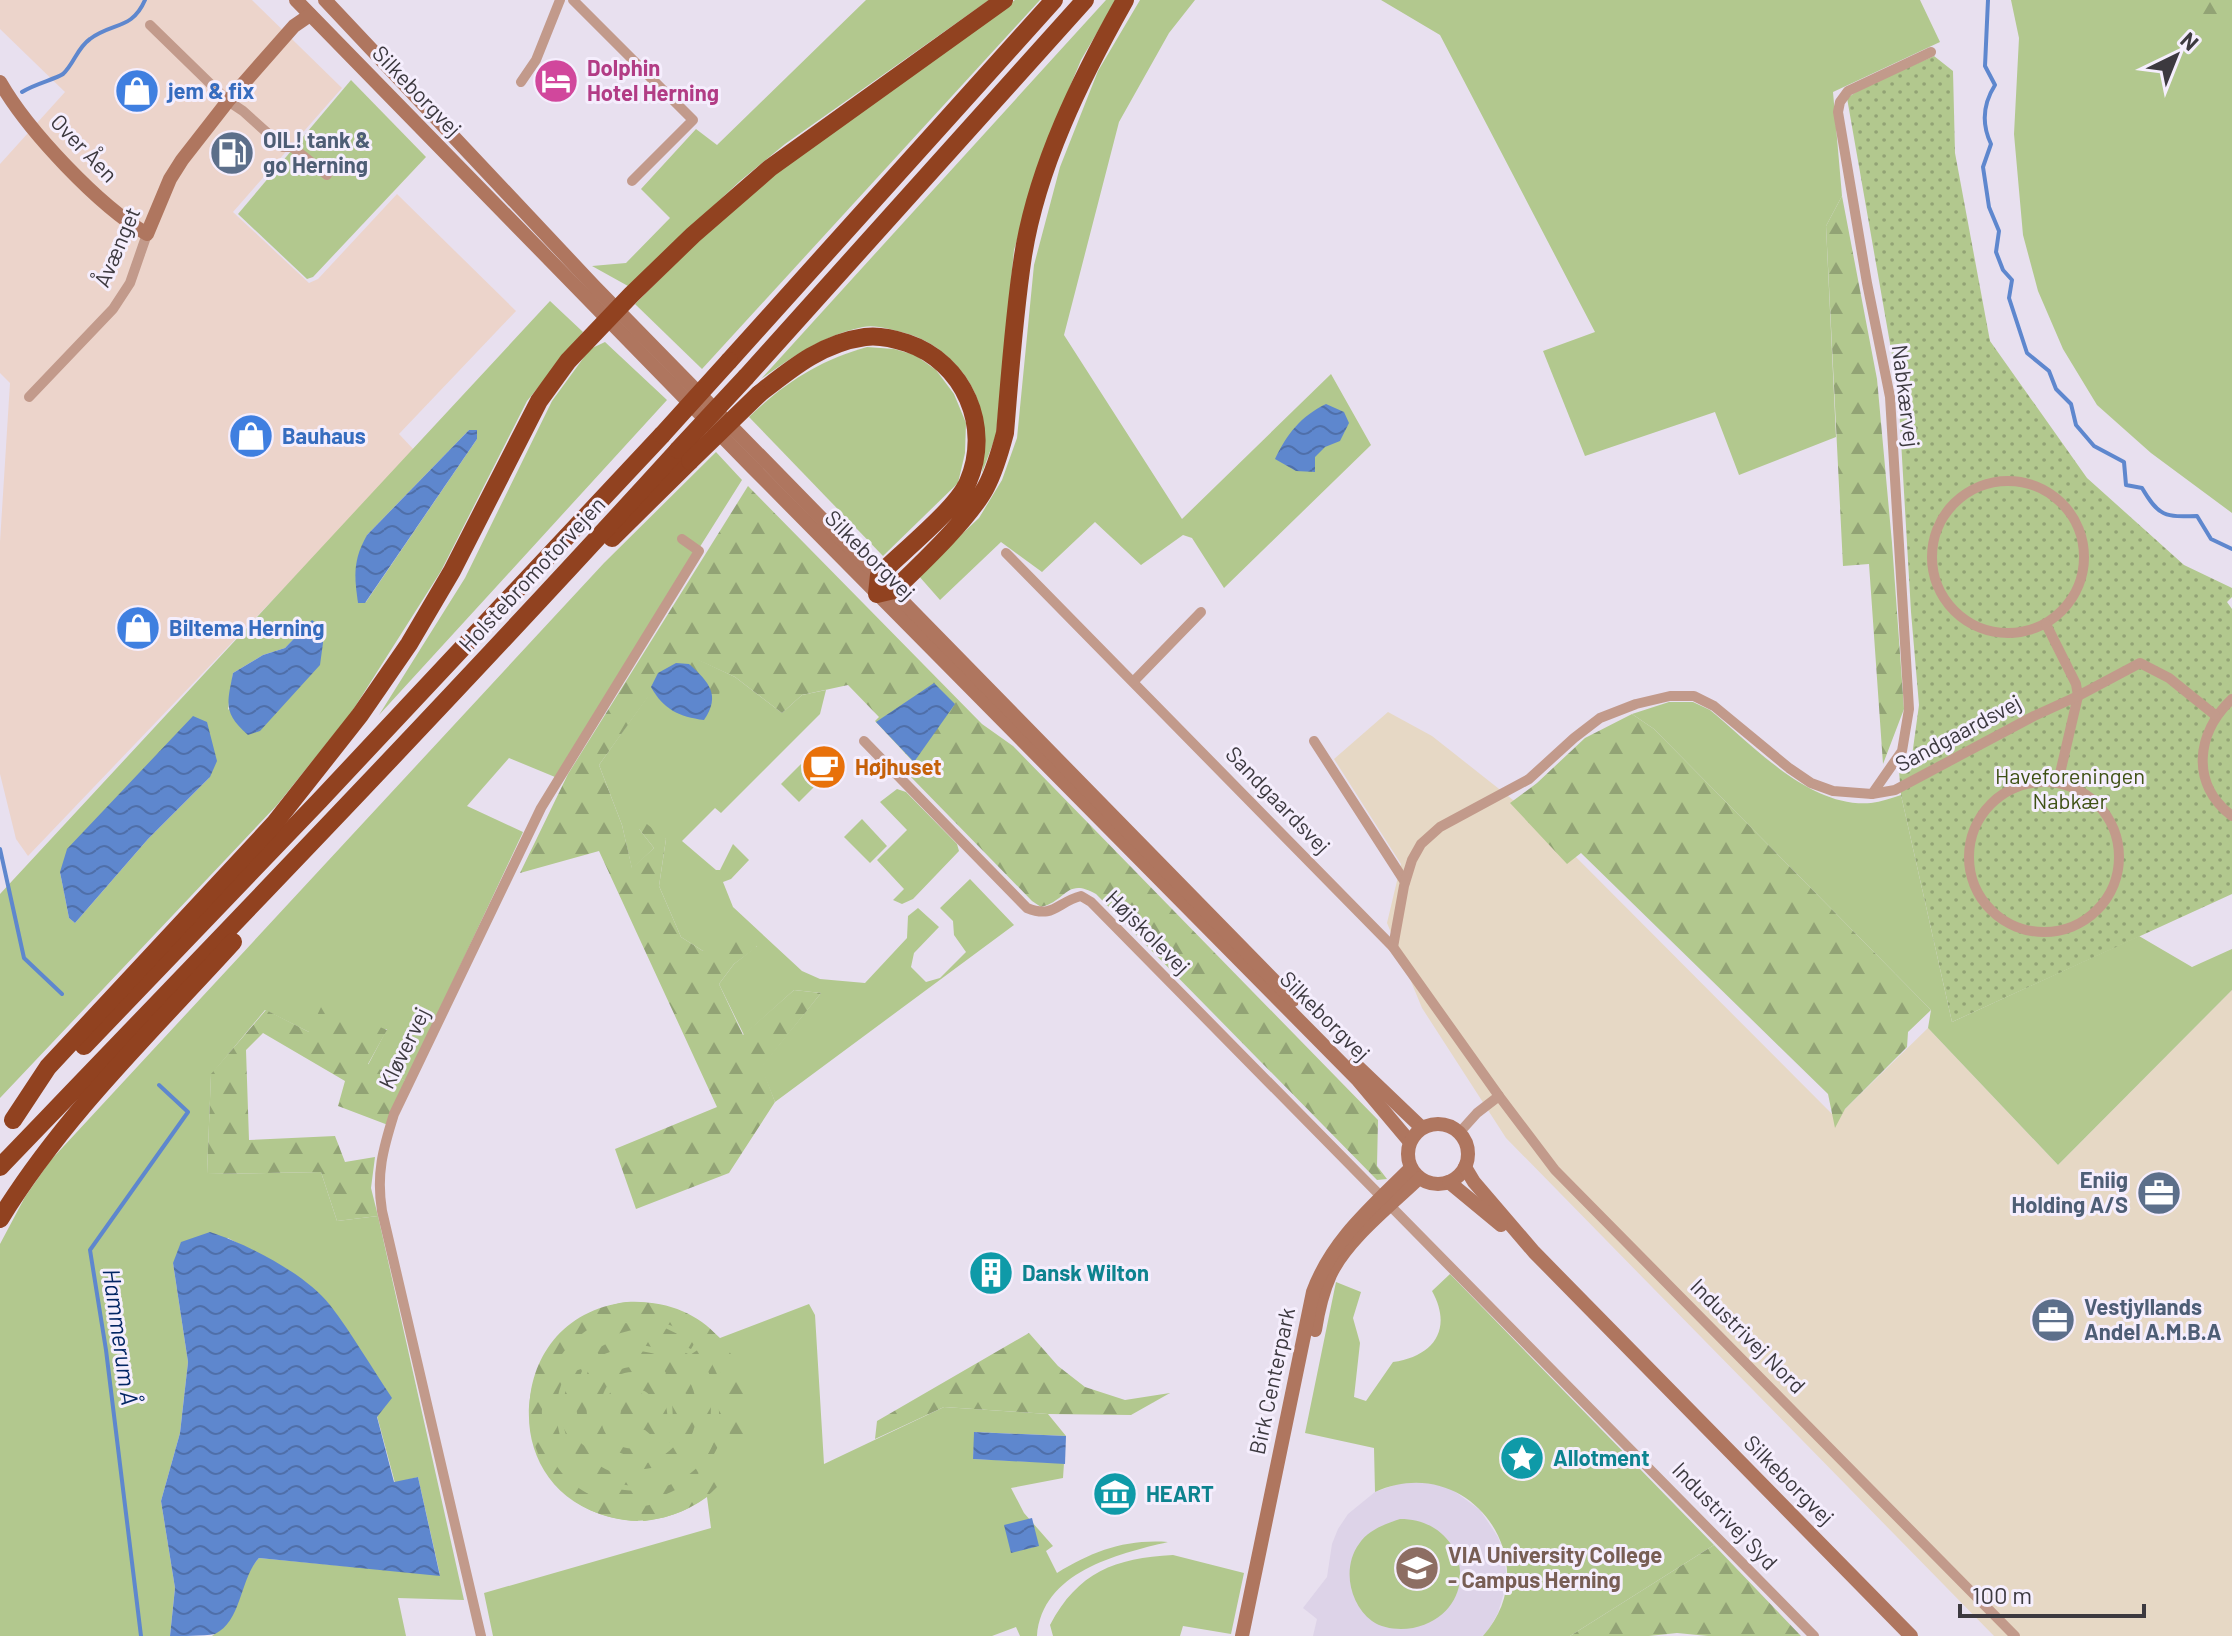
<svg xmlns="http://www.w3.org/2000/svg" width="2232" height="1636" font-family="Barlow,sans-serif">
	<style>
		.commercial { fill: #ecd4cb }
		.industrial { fill: #e6d8c5 }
		.built { fill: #ddd3e8 }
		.green { fill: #b2c88e; fill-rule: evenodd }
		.forest { fill: url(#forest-firs) }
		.garden { fill: url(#garden-dots) }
		.water { fill: url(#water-waves) }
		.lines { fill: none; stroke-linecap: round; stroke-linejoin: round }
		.stream { stroke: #5e87ce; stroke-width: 4 }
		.street { stroke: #c29a8b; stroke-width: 10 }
		.secondary { stroke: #af765f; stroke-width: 14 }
		.highway { stroke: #914220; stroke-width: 18 }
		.highway-bridge { stroke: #914220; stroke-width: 18 }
		.labels { text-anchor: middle; stroke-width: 6; stroke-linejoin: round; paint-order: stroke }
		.hotel-label { font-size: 22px; font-weight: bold; fill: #b23c85; stroke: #f5eefd; text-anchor: start }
		.shop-label { font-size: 22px; font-weight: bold; fill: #366cbe; stroke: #f5eefd; text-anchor: start }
		.street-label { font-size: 22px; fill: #3c393f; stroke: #f5eefd }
		.service-label { font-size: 22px; font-weight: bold; fill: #4e5e75; stroke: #f5eefd; text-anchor: start }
		.food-label { font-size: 22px; font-weight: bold; fill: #c56008; stroke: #f5eefd; text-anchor: start }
		.park-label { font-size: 22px; fill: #3f5215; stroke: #f5eefd }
		.culture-label { font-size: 22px; font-weight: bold; fill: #0d838f; stroke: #f5eefd; text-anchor: start }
		.education-label { font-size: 22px; font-weight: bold; fill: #785e54; stroke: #f5eefd; text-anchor: start }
		.water-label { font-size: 24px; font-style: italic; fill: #022664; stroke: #f5eefd }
	</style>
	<defs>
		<pattern id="forest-firs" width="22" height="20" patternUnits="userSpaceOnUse" patternTransform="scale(2)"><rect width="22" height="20" fill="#b2c88e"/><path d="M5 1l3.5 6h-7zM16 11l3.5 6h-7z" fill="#92a375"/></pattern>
		<pattern id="garden-dots" width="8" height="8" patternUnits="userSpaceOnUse" patternTransform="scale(2)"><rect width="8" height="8" fill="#b2c88e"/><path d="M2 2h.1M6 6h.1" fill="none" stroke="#92a375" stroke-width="1.8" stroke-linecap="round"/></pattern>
		<pattern id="water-waves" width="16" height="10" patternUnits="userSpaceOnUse" patternTransform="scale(2)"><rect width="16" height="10" fill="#5e87ce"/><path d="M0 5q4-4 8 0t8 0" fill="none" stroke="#4f6fa9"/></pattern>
	</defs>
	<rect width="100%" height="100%" fill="#e8e0ef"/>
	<path class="commercial" d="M0,0H252L342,88L233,212L309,283L318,279L397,194L516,311L399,434L415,451L28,856L16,839L0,774V542L10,383L0,373V164L65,92L0,29Z"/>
	<path class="industrial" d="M1388,712L1432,736L1541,822L1836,1118L1928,1028L2058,1165L2232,990V1636H1994L1506,1138L1422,1008L1387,923L1401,864L1334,759Z"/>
	<path class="built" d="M1406,1481L1433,1483L1450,1488L1480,1510L1498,1537L1504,1553L1507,1582L1498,1613L1485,1636H1313L1317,1619L1303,1608L1327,1577L1332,1544L1338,1529L1348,1514L1375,1492Z"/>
	<g class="green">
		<path d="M866,0H989L785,144L740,181L628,286L592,266L626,263L670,218L641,189L696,129L717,145Z"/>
		<path d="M1015,0H1040L702,369L635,304L700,239L772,175Z"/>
		<path d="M1106,0H1116L1081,60L1046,144L1014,250L996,435L982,473C984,453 985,433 981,413C975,376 940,342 905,333C893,330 875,324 863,327C824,335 792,357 761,379Z"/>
		<path d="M1140,0H1195L1169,33L1119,122L1064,335L1182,519L1331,374L1371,445L1224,588L1192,538L1183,535L1141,565L1095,522L1042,572L1001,542L940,600L918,575L979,518L1002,480L1017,438L1034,265L1060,167L1098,71Z"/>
		<path d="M1381,0H1920L1940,42L1833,92L1842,196L1826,226L1836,437L1739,475L1715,412L1585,456L1543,351L1595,332L1440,35Z"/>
		<path d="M2011,0H2232V513L2151,453L2097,405L2063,349L2038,291L2023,235L2014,134L2019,38Z"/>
		<path d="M351,80L426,157L313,277L307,279L238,214Z"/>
		<path d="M550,301L583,332L527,401L441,571L351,713L277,805L0,1098V894ZM469,430H477V439L366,602L358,603L367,535ZM312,621L228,710L233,673L263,655L285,648ZM210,777L148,839L75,923L69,918L60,872Z"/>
		<path d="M605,342L667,400L379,715L465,578L552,401L590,349Z"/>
		<path d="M867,347L894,349L915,355L936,370L954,394L966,423L965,453L958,483L883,556L749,417C784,383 820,360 867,347Z"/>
		<path d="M716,452L742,480L555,777L509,758L467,806L523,832L406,1081L368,1065L387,1029L309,1032L265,1010L211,1075L207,1174L321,1172L337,1221L378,1216L464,1600L398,1598L406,1636H212C240,1616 237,1581 259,1558L440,1575L418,1477L395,1483L377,1416L391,1398L328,1303L292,1273L228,1238L173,1263L188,1362L180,1433L161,1501L175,1588L170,1636H0V1244L25,1197L50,1161L604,563Z"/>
		<path d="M695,658L735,677L782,713L802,695L826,690L820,714L721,813L715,808L682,841L716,870H720L733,844L749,860L731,879L723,882L733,907L802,971L820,979L865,983L907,938L908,916L918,908L939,927L914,953L911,967L926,982L940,978L966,952L954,935L953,921L940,908L970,879L1014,925L775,1102L761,1067L821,993L794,990L744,1035L719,984L734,964L757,946L703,951L681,937L659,886L666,839L639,829L654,848L632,869L622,825L599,765L648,696Z"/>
		<path d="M1669,702H1693L1710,710C1754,746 1809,808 1871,803C1881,802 1891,798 1901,795L1952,1022L2139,936L2192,967L2232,949V990L2058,1165L1928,1028L1931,1010L1654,729L1632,714Z"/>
		<path d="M801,764L819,782L799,802L781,784Z"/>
		<path d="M897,789L906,792L957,844L959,851L913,899L902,904L893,900L904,889L877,860L907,830L880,802Z"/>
		<path d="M862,819L887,846L870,863L844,837Z"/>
		<path d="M1450,1274L1714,1545L1570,1636H1483C1549,1562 1469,1450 1375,1492L1374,1448L1305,1433L1336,1282L1361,1292L1353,1318L1360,1343L1354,1397L1366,1401L1393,1362C1434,1356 1453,1329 1432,1291Z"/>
		<path d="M627,1302C663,1301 694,1313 720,1338L809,1304L815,1315L824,1464L944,1407L1048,1414L1066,1436L975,1432L973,1459L1064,1463L1063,1478L1011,1488L1024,1513L1053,1546L1046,1551L1057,1573C1093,1551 1125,1539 1168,1542C1117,1554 1042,1572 1037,1636H1020L1016,1627L992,1636H493L484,1593L711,1528L707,1497C677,1518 645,1526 610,1517C493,1488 506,1321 627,1302Z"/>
		<path d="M1400,1519C1471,1519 1484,1613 1413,1628C1399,1630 1383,1629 1372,1621C1349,1604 1342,1567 1359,1544C1368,1530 1385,1524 1400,1519Z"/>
		<path d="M1173,1555L1244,1573L1231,1634L1183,1626L1180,1636H1053L1050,1625C1078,1572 1115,1558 1173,1555Z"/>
	</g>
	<g class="forest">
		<path d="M2187,0H2232V12L2199,29Z"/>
		<path d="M1842,196L1877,379L1892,543L1904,709L1883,764L1869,564L1843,566L1826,226Z"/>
		<path d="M748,486L982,724L1013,746L1378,1120L1377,1166L1387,1179L1377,1180L1096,894C1066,877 1067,901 1041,907L1032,901L909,775L917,766L875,721L879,717L848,685L802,695L782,713L735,677L698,660L721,683L716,714L703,725L679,721L648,697L599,765L622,825L632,868L654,848L639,829L643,821L666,839L659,886L681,937L703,951L736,930L757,947L734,964L719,984L743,1035L794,990L821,993L762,1067L775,1102L729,1173L636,1209L615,1149L717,1107L599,851L520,873L568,774Z"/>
		<path d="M1632,714L1654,729L1931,1010L1908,1032L1907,1047L1845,1109L1835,1128L1828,1094L1581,853L1567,864L1510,803L1537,783L1585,738Z"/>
		<path d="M323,1003L387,1030L368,1064L406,1081L388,1125L338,1106L345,1081L263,1033L246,1050L249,1140L335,1136L345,1162L375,1157L371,1188L378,1216L337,1221L321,1172L207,1174L211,1074L266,1010L309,1032Z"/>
		<path d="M627,1302C773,1295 793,1502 645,1521H643L640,1507C723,1493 754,1430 713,1357L704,1355L699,1363C700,1374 705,1382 709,1392C712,1404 711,1417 709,1429C707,1443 697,1456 687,1465C622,1524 528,1446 575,1371L581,1369L582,1371C573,1394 560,1430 586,1447L596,1438C596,1428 590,1417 592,1407C596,1374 630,1357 658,1372L659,1376L655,1379C589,1342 578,1467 647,1446L651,1440V1435L645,1430L627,1427L620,1418L622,1401C644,1382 656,1401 653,1423L664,1430L673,1420L672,1401L676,1394C693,1418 669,1455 642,1457C628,1458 618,1451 605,1448L597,1458L600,1466C643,1493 693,1473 703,1422C710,1386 682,1352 647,1346C632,1343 614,1350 600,1356L596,1351C603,1344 610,1342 620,1340C648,1334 665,1343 690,1355L699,1349L698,1340C551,1242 466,1491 636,1507L638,1521C500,1516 491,1318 627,1302Z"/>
		<path d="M623,1323L659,1325L692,1341L694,1344L691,1349L658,1334L632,1330L602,1338L596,1342L590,1351L598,1362C615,1361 628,1349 646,1352C722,1365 709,1476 631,1469C620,1468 610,1466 604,1458L607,1456C619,1460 632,1465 645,1463C676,1458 711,1409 677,1385L668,1390L665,1398L668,1419L663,1422L660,1420C648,1347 575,1427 644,1435L646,1438L642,1442C602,1447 590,1391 628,1381C639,1378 648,1383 659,1384L666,1373C648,1343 599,1367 589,1393C583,1409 589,1421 592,1436L587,1440L582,1438L576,1408L589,1368L584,1362H577C561,1376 555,1397 557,1418C564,1520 720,1512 719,1412C719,1395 711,1380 706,1365L712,1364C771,1470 620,1556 560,1455C548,1434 545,1408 552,1384C562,1352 590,1330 623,1323Z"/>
		<path d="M1029,1333L1058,1366L1085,1387L1125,1400L1170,1393L1131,1415L1048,1414L944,1407L875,1439L877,1421Z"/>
		<path d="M1714,1545L1801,1636H1708L1677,1633L1649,1636H1570Z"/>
	</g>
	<path class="garden" d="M1934,56L1953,71L1955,153L1990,341L2087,478L2184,565L2232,588V597L2227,602L2232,609V894L1952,1022L1901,795L1899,771L1912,756L1919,705L1911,612L1898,389L1847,98L1867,85Z"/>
	<g class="water">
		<path d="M1326,404L1344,412L1349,423L1340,441L1325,447L1315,457V472L1296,471L1275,459C1287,434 1301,416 1326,404Z"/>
		<path d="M469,430H477V439L365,603H358C354,575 353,560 367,535Z"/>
		<path d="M312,620L322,628L323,643L320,665L260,731L248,735C223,713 227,704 233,673L263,655L285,648Z"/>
		<path d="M676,663L689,664C709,682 721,695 704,720C679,717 663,709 651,687L658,673Z"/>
		<path d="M934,683L955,704L914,762L876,722Z"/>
		<path d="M193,716L207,722L217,761L210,777L148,839L75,923L69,918L60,872L67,849Z"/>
		<path d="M210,1232C247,1244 306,1274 330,1305C353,1335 371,1367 392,1398L377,1417L394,1482L418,1477L440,1576L259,1558C240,1578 242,1621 215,1634C203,1636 182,1636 170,1636L175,1588L161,1501L180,1433L188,1362L173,1263L181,1242Z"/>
		<path d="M974,1432L1066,1436L1065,1464L973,1459Z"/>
		<path d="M1032,1518L1039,1546L1011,1553L1004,1525Z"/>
	</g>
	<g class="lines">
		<g class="stream">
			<path d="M1988,0L1985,66L1995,85C1983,104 1981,123 1991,144L1983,167L1989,207L1999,231L1996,252L2003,270L2012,280L2009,298L2027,353L2049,371L2056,389L2071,404L2076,425L2094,446L2124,462L2126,485L2142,488C2159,517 2165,517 2197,516L2211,539L2232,549"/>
			<path d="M22,92C34,84 56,79 63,74C74,64 77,48 90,39C113,22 132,30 145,0"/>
			<path d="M0,849L24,958L62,994"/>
			<path d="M141,1636L106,1350L90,1250L188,1112L159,1085"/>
		</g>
		<g class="street">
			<path d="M573,0L693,120L632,181"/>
			<path d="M150,25L228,101L243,111L283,147H292L327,175"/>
			<path d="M521,82L536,60L560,0"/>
			<path d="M29,397L113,309L130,283L147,234"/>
			<circle cx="2008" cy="557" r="76"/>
			<path d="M1006,553L1393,947L1499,1096L1555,1170L2015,1636"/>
			<path d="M2046,624L2076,684L2078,696L2058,782"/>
			<path d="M1134,681L1201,612"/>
			<path d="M2232,699C2196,733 2190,784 2232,816"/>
			<path d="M864,741L1027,908C1054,919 1057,902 1081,896L1091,902L1814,1636"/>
			<path d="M1314,741L1405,882"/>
			<circle cx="2044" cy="857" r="75"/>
			<path d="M1872,794L1902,751L1909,709L1890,397L1867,283L1838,112L1840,102L1848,91L1931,52"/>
			<path d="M1393,947L1404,886L1412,860L1421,844L1440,827L1529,779L1574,738L1600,718L1636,704L1670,696H1694L1714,706L1789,768L1811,783L1833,791L1872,794L1895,790L2034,716L2078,696L2140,663L2169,678L2215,715"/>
			<path d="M1459,1133L1477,1113L1499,1096"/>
			<path d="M481,1636L382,1211C376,1174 383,1149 394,1114L541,808L699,551L682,539"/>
		</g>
		<g class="secondary">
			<path d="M296,0L752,467L1357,1079L1410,1142"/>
			<path d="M325,0L594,286L1293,1000"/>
			<path d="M0,82C28,131 99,206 147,234L170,179L182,160L228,101L294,26L310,15"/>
			<path d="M1355,1064L1422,1128"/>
			<circle cx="1438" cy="1154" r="30"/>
			<path d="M1465,1167L1474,1182L1534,1252L1911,1636"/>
			<path d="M1449,1182L1501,1225"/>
			<path d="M1315,1330C1318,1311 1322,1293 1330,1275C1346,1240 1391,1205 1419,1178"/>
			<path d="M1242,1636L1313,1292C1332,1240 1373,1206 1411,1168"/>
		</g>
		<g class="highway">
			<path d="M729,361L1054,0"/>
			<path d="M746,377L1085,0"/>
			<path d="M759,394C792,368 822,343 865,337C879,335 895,339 907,343C964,362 992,427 968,482C957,508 901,553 879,575L877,594L894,590C920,565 970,518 986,487C995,470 1000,452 1005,433C1010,374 1014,315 1023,256C1037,167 1081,78 1125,0"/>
			<path d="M612,538L690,461"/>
			<path d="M84,1046L320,800L662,435"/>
			<path d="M13,1120L48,1067L274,824L360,715L409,644L452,571L539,401L568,361L631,295L693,235L770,168L1004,0"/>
			<path d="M0,1167C228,930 457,693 678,450"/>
			<path d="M0,1219C63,1116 152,1031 233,942"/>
		</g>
		<g class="highway-bridge">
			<path d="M662,435L729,361"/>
			<path d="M678,450L746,377"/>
			<path d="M690,461L759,394"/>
		</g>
	</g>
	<defs>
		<g id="hotel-disc" transform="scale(2.3)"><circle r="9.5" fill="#d1479c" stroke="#f5eefd"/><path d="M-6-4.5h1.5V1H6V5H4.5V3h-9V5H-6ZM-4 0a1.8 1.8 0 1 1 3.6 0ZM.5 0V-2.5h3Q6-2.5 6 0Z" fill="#fff"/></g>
		<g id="shop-disc" transform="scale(2.3)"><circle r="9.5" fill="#3f7fe0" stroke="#f5eefd"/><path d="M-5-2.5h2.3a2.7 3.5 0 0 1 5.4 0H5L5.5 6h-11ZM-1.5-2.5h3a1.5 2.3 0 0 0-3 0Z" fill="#fff"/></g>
		<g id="fuel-disc" transform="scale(2.3)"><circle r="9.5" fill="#5c6f8a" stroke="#f5eefd"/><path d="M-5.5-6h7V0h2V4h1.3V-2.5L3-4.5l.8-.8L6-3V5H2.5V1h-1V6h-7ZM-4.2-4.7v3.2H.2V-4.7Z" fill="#fff"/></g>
		<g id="cafe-disc" transform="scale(2.3)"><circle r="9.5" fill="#e8710a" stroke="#f5eefd"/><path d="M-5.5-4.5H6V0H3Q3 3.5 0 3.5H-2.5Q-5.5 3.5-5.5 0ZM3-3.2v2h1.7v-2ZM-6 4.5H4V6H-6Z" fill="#fff"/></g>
		<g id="office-disc" transform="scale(2.3)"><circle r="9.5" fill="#5c6f8a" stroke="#f5eefd"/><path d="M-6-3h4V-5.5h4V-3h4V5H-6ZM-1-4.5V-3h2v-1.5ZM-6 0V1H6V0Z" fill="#fff"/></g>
		<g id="building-disc" transform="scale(2.3)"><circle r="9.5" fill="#0f9aa8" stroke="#f5eefd"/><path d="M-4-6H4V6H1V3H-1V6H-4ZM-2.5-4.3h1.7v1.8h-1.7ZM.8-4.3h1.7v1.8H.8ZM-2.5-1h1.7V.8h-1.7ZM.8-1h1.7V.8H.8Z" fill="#fff"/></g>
		<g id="sight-disc" transform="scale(2.3)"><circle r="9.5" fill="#0f9aa8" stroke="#f5eefd"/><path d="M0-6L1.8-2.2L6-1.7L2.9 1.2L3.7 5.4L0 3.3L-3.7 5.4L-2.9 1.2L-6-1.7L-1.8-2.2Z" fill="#fff"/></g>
		<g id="museum-disc" transform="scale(2.3)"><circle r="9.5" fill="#0f9aa8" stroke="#f5eefd"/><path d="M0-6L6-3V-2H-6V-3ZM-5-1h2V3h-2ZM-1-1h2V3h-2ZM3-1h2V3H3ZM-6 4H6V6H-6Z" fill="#fff"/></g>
		<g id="university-disc" transform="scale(2.3)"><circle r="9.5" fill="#8d6e63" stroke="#f5eefd"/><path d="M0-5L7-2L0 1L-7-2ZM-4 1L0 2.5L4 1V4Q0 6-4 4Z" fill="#fff"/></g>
	</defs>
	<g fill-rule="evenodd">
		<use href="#hotel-disc" x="556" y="81"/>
		<use href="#shop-disc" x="137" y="91"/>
		<use href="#fuel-disc" x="232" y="153"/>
		<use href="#shop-disc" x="251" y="436"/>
		<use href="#shop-disc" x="138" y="628"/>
		<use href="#cafe-disc" x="824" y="767"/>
		<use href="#office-disc" x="2159" y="1193"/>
		<use href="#building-disc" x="991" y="1273"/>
		<use href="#office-disc" x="2053" y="1320"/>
		<use href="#sight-disc" x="1522" y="1458"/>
		<use href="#museum-disc" x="1115" y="1494"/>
		<use href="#university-disc" x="1417" y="1568"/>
	</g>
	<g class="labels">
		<g class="hotel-label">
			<text x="587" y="76">Dolphin<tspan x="587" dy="25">Hotel Herning</tspan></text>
		</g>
		<g class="shop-label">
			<text x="168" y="99">jem &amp; fix</text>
			<text x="282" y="444">Bauhaus</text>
			<text x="169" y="636">Biltema Herning</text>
		</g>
		<g class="street-label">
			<text transform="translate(417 91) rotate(46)" y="8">Silkeborgvej</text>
			<text transform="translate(84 148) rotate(46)" y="8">Over Åen</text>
			<text transform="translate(117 247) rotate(-67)" y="8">Åvænget</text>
			<text transform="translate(1906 396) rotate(83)" y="8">Nabkærvej</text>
			<text transform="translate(870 555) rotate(45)" y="8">Silkeborgvej</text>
			<text transform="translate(532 574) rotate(-47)" y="8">Holstebromotorvejen</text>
			<text transform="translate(1958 733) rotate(-28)" y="8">Sandgaardsvej</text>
			<text transform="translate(1278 800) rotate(46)" y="8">Sandgaardsvej</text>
			<text transform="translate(1148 932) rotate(45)" y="8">Højskolevej</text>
			<text transform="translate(1325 1016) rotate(45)" y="8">Silkeborgvej</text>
			<text transform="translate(404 1048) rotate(-64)" y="8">Kløvervej</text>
			<text transform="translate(1748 1336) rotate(45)" y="8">Industrivej Nord</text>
			<text transform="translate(1272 1381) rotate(-78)" y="8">Birk Centerpark</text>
			<text transform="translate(1789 1480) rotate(45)" y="8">Silkeborgvej</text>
			<text transform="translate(1725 1516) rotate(46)" y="8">Industrivej Syd</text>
		</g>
		<g class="service-label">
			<text x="263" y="148">OIL! tank &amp;<tspan x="263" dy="25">go Herning</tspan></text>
			<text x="2128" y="1188" text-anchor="end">Eniig<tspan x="2128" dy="25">Holding A/S</tspan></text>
			<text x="2084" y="1315">Vestjyllands<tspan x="2084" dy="25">Andel A.M.B.A</tspan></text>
		</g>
		<g class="food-label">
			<text x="855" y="775">Højhuset</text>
		</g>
		<g class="park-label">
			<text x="2070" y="784">Haveforeningen<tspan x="2070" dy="25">Nabkær</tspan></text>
		</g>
		<g class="culture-label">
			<text x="1022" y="1281">Dansk Wilton</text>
			<text x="1553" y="1466">Allotment</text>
			<text x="1146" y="1502">HEART</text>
		</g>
		<g class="education-label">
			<text x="1448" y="1563">VIA University College<tspan x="1448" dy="25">- Campus Herning</tspan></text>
		</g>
		<g class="water-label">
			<text transform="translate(120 1337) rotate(82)" y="8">Hammerum Å</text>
		</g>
	</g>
	<g transform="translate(2176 56) rotate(43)" stroke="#f5eefd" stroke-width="6" paint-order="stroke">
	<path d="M0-6L14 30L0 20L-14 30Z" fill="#3c393f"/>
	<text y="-12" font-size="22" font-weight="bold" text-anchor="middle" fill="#3c393f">N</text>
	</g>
	<path d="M1960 1604v12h184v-12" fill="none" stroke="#3c393f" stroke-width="4"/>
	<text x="1972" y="1604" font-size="24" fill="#3c393f" stroke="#f5eefd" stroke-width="6" paint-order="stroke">100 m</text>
</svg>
